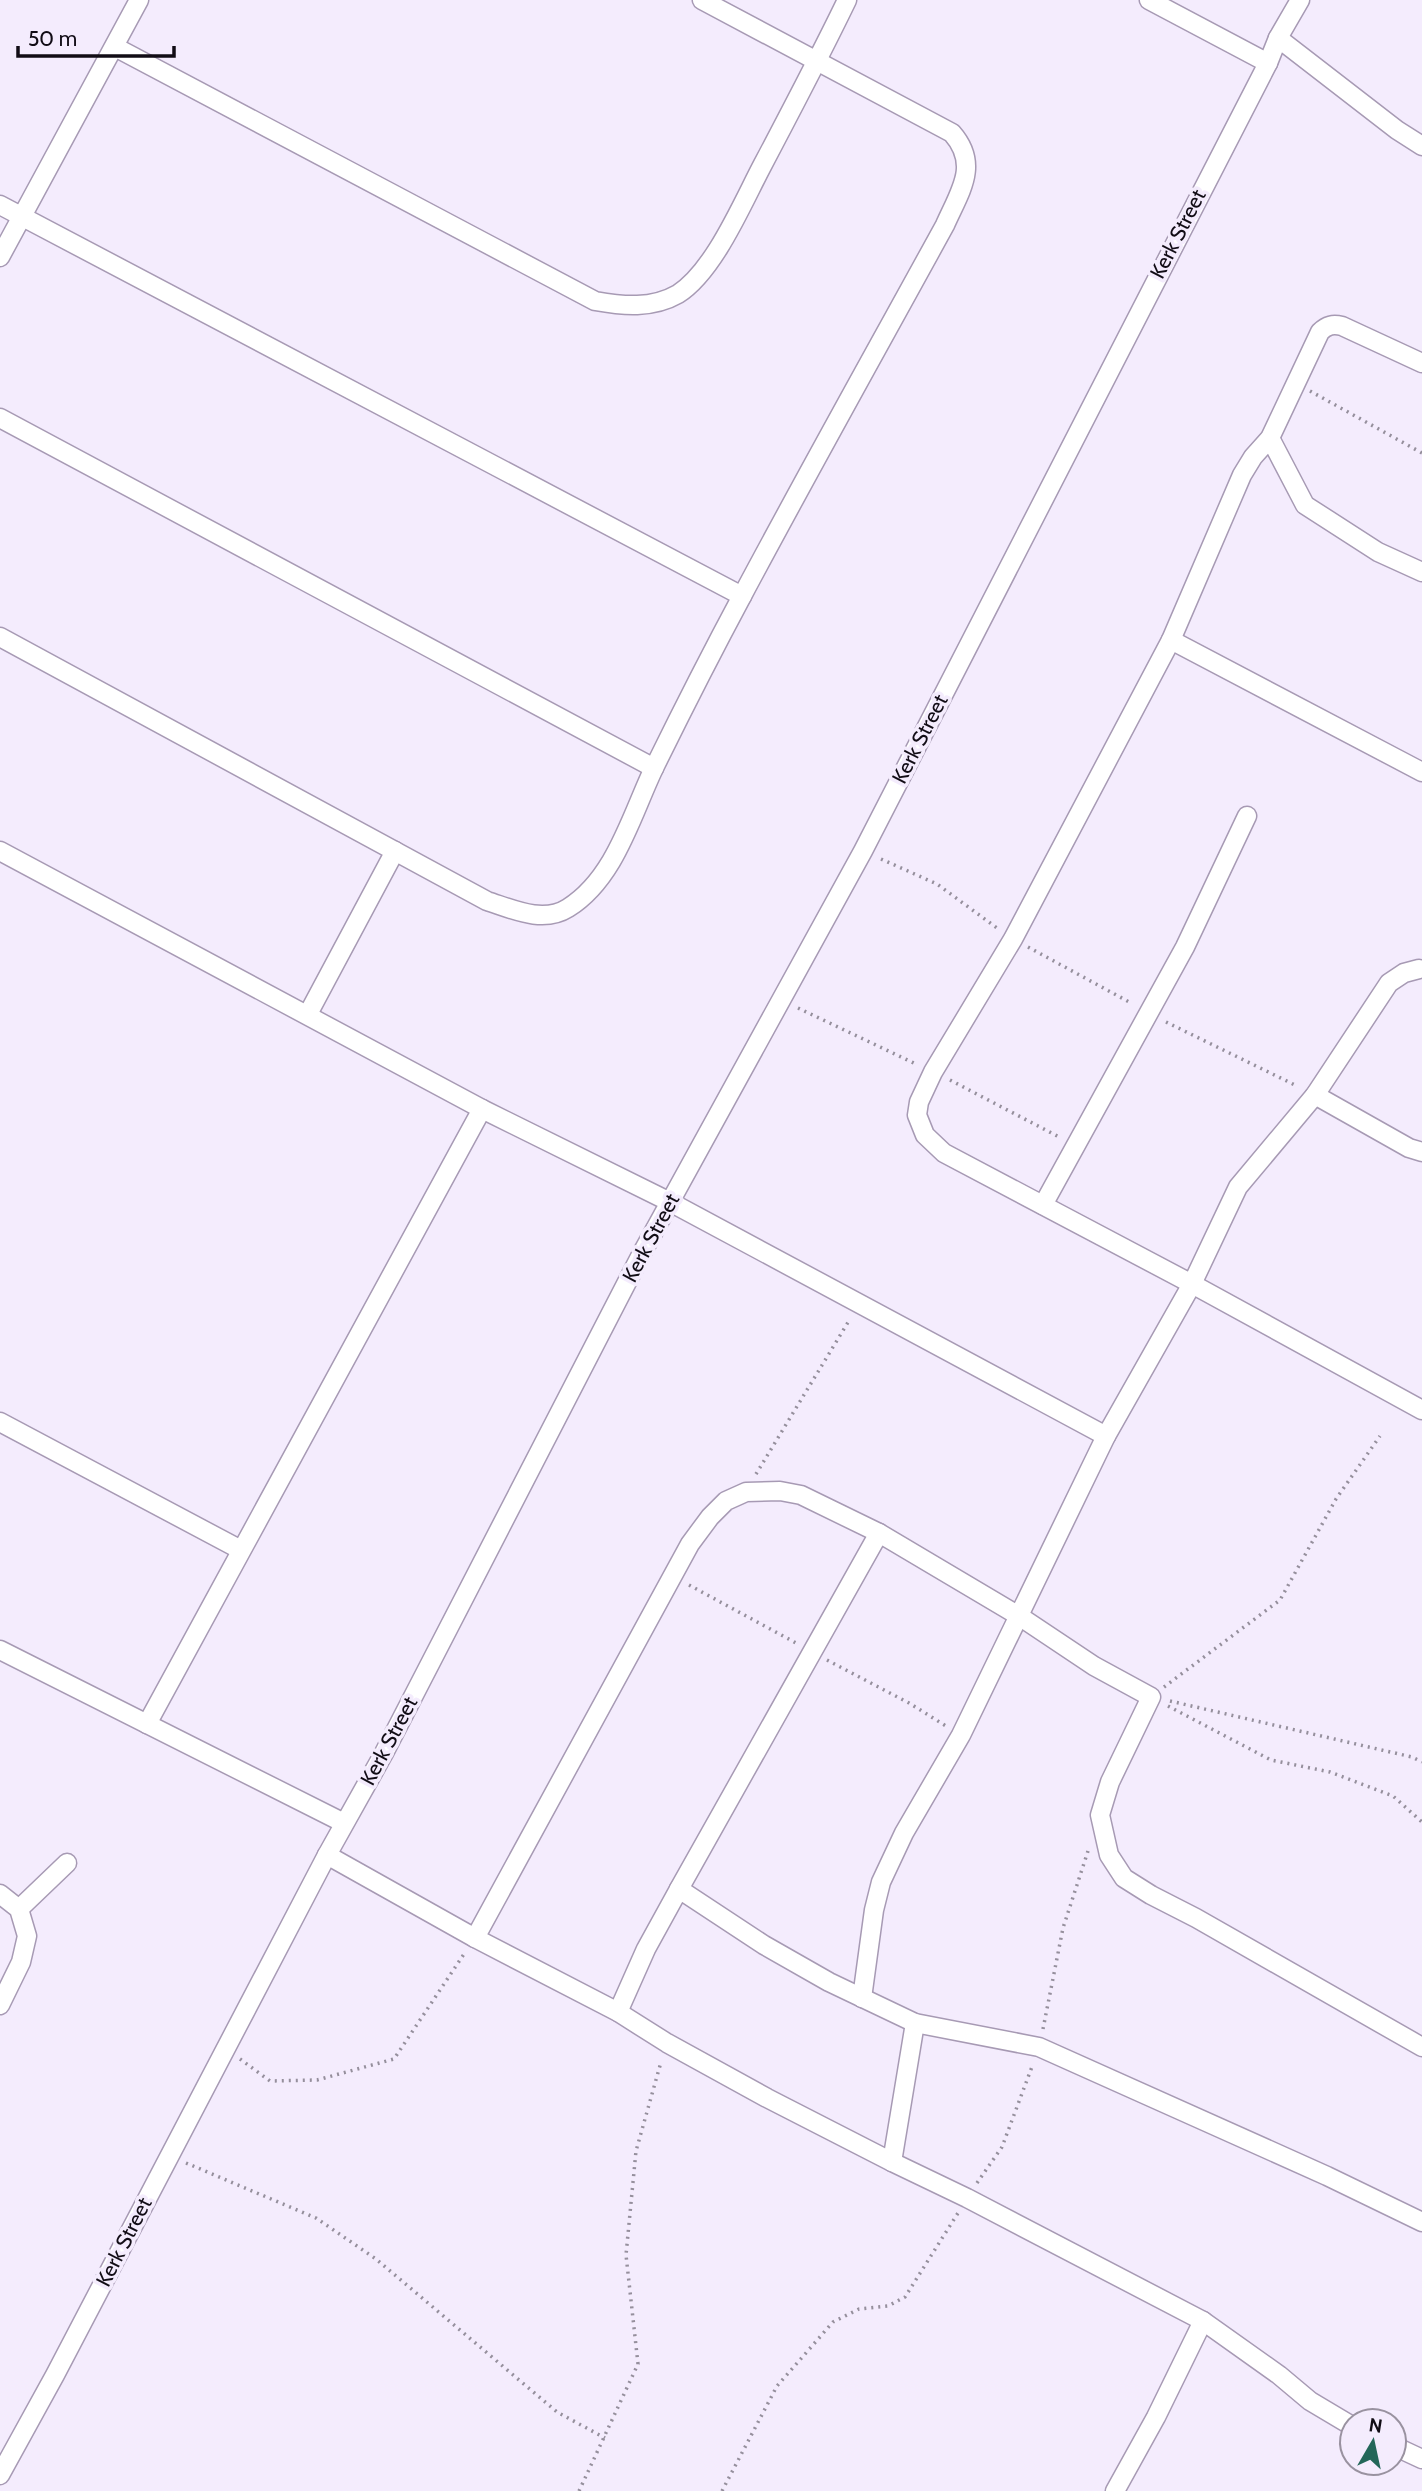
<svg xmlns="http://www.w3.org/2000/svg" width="1422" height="2491" font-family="Cabin,sans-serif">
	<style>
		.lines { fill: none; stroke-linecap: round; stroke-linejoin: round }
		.minor-casing { stroke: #a79ab4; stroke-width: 21 }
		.path { stroke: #958f9c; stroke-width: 3.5; stroke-dasharray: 2 5; stroke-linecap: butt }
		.minor { stroke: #fff; stroke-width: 18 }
		.labels { text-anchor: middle; stroke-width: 7; stroke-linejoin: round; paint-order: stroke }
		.street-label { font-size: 21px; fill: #110c15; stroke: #f4ecfd }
	</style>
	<rect width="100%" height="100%" fill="#f4ecfd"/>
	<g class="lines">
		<g class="minor-casing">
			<g id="minor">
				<path d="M1149,0L1268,63"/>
				<path d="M1278,38L1397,130L1422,146"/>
				<path d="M115,47L595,301C623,306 652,309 678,294C714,271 742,204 762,166C791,111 820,56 847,0"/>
				<path d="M0,205L742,596"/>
				<path d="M0,257L139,0"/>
				<path d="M1422,363L1342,326C1333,324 1327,325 1320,332L1270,438L1253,457L1242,475L1171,640L1013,939L933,1072L919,1102L917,1115L925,1135L944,1153L1192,1284L1422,1410"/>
				<path d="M0,418L654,768"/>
				<path d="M1270,438L1305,505L1378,552L1422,572"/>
				<path d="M0,637L487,901C512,909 543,924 568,908C616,878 632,813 655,766C683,709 712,652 742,596C808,472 877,349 945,225C960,191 980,165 952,133L702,0"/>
				<path d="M1171,640L1422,772"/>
				<path d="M0,851L482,1109L670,1202L1106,1436L961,1735L904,1833L881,1882L874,1910L862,1998"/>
				<path d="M308,1014L395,851"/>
				<path d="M1315,1095L1409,1148L1422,1152"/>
				<path d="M1043,1205L1185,947L1247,816"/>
				<path d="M0,1422L241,1550"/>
				<path d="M1106,1436L1192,1284L1238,1187L1315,1095L1389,983L1404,973L1419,969"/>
				<path d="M0,1650L344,1823"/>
				<path d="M147,1724L482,1109"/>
				<path d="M327,1855L475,1938L618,2012L667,2043L767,2098L892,2162L967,2198L1203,2321L1279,2375L1310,2401L1352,2426"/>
				<path d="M679,1889L879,1533"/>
				<path d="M0,1894L19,1909L27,1936L21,1962L0,2005"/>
				<path d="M19,1909L67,1863"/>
				<path d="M475,1938L690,1544L710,1517L726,1501L746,1492L780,1491L801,1495L879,1533L1019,1616L1094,1666L1151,1697L1110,1782L1100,1815L1109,1855L1124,1878L1151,1895L1196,1918L1422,2047"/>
				<path d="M618,2012L646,1949L679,1889L764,1945L829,1982L915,2023L1039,2047L1327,2176L1422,2222"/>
				<path d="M892,2162L915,2023"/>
				<path d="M1394,2446L1422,2459"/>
				<path d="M0,2475L55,2375L327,1855L384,1753L642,1253L863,851L1268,63L1278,38L1300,0"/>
				<path d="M1115,2491L1156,2417L1203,2321"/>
			</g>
		</g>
		<g class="path">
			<path d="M1310,391L1422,453"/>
			<path d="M881,859L937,884L997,928"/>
			<path d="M1028,947L1131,1003"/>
			<path d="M798,1008L918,1065"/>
			<path d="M1166,1022L1297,1086"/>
			<path d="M950,1080L1061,1138"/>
			<path d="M756,1474L850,1319"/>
			<path d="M689,1585L796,1643"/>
			<path d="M827,1660L909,1703L946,1726"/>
			<path d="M1164,1687L1280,1600L1336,1499L1380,1436"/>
			<path d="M1170,1701L1412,1757L1422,1762"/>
			<path d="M1168,1706L1271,1760L1330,1772L1393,1796L1422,1822"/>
			<path d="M1043,2029L1063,1928L1088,1851"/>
			<path d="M240,2059L270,2081L317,2080L394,2059L464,1954"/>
			<path d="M186,2163L316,2218L376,2259L557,2412L605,2438"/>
			<path d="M977,2183L1002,2147L1033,2064"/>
			<path d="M579,2491L638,2364L626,2255L636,2151L661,2062"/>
			<path d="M722,2491L777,2386L833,2322L859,2309L888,2306L905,2297L958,2213"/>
		</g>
		<use href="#minor" class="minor"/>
	</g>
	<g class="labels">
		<g class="street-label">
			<text transform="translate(1178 234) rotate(-63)" y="7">Kerk Street</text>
			<text transform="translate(920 739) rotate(-63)" y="7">Kerk Street</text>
			<text transform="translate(651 1238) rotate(-62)" y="7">Kerk Street</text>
			<text transform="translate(389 1741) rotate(-62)" y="7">Kerk Street</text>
			<text transform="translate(124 2242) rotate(-63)" y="7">Kerk Street</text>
		</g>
	</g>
	<g transform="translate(1373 2442) rotate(9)"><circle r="33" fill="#f4ecfd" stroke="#9992a0" stroke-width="2"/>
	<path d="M0-5L12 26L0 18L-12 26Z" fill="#236759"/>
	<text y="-10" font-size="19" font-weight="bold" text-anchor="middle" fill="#110c15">N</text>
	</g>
	<path d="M18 46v10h156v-10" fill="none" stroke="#110c15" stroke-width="3.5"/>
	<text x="28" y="46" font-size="21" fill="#110c15" stroke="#f4ecfd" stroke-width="5" paint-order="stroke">50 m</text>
</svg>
